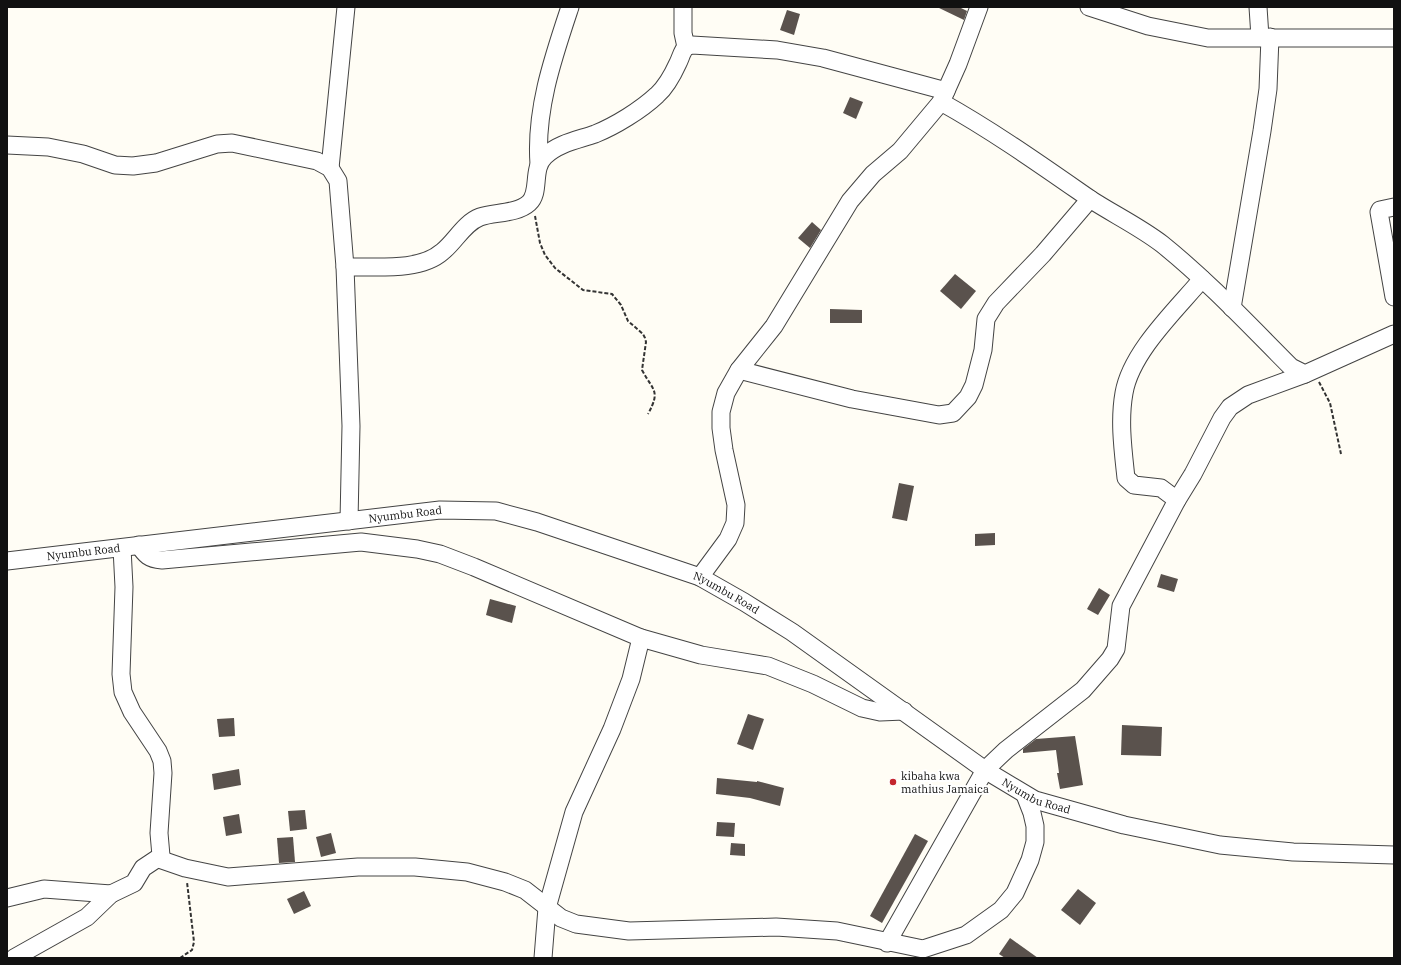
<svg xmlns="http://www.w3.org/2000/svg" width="1401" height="965" font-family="'IBM Plex Serif',serif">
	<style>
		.building { fill: #5a524d }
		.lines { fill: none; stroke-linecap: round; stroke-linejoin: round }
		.minor-casing { stroke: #444; stroke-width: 19 }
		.path { stroke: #333; stroke-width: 2; stroke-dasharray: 4 2; stroke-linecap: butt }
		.minor { stroke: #fff; stroke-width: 17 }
		.poi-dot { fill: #c4262e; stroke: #fff; stroke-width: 1.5 }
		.labels { text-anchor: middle; stroke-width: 4; stroke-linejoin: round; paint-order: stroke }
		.street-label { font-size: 11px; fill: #111; stroke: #fff }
		.poi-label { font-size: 11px; fill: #111; stroke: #fff; text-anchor: start }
	</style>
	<rect width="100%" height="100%" fill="#fffdf5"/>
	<g class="building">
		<path d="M937,7H959L967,11L964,20Z"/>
		<path d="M787,10L800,14L794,35L780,30Z"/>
		<path d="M850,97L863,102L856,119L843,113Z"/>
		<path d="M812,222L821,230L810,248L798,238Z"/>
		<path d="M955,274L976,291L961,309L940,291Z"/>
		<path d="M830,309L862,310V323H830Z"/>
		<path d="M899,483L914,486L907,521L892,518Z"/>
		<path d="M995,533V545L975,546V534Z"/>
		<path d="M1161,574L1178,579L1174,592L1157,587Z"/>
		<path d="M1099,588L1110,595L1098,615L1087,609Z"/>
		<path d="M490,599L516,606L512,623L486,615Z"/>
		<path d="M748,714L764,719L753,750L737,744Z"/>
		<path d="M234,718L235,736L219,737L217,719Z"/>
		<path d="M1122,725L1162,727L1161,756L1121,755Z"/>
		<path d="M1075,736L1083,785L1060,789L1057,773H1059L1056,750L1023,753V749L1036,739Z"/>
		<path d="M239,769L241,785L214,790L212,774Z"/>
		<path d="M717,778L757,782V781L784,788L780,806L750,798L716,794Z"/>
		<path d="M305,810L307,829L290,831L288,811Z"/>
		<path d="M239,814L242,833L226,836L223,817Z"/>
		<path d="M717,822L735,823L734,837L716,836Z"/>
		<path d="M331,833L336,853L321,857L316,837Z"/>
		<path d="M915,834L928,841L882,923L870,916Z"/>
		<path d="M293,837L295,862L279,863L277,838Z"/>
		<path d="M731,843L745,844V856L730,855Z"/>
		<path d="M1078,889L1096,903L1080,925L1061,910Z"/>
		<path d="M304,891L311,906L294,914L287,899Z"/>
		<path d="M1010,938L1038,958H1005L999,954Z"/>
	</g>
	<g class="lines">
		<g class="minor-casing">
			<g id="minor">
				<path d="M683,7V33L686,47"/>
				<path d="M1089,7L1148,26L1208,38H1394"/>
				<path d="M1258,7L1260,37"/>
				<path d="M941,102C993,131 1041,165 1090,199C1113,214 1140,227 1162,244C1208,281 1249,325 1291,367L1305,374L1394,334"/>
				<path d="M7,145L48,147L83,154L115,165L133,166L156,163L217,144L232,143L317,161L330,168L338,181L345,267L351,426L349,521"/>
				<path d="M539,164C535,110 553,58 570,7"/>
				<path d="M330,168L346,7"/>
				<path d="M1394,207L1380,210L1379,212L1394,297"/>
				<path d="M345,267C375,266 419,272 442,252C455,242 464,223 480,217C494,212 517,214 529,203C541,192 531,169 545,156C559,143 578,140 595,134C615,126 641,110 657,95C666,87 673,74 678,63C681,57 682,51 686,47L692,45L777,50L823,58L946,91"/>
				<path d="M1232,308L1262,131L1268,89L1270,37"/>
				<path d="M739,370L852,399L939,415L953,413L968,397L974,385L983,350L986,319L996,303L1043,254L1090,199"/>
				<path d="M1177,500L1161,488L1134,485L1126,478C1123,450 1119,421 1124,393C1131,352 1176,310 1202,279"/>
				<path d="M139,545C145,555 149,559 162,560L361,542L417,549L440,554L474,567L641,638L701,655L768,666L813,684L862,708L880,712L904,711"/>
				<path id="s1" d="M7,561L440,510L496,511L537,522L700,577L744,602L792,632L985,770L1035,800L1124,825L1220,845L1293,852L1394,855"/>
				<path d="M700,577L728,539L735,523L736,505L724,450L721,428V412L726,393L739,370L774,326L850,201L873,174L900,151L941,102L958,64L979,7"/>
				<path d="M159,859L185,868L228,877L358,867H415L467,872L505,882L525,890L561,918L576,924L629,931L776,927L837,931L923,949L966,935L1001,910L1015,893L1030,860L1035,842V826L1032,813L1025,795"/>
				<path d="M7,898L44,889L111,894"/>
				<path d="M887,943L985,770L1006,750L1083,690L1110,659L1116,649L1121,606L1177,500L1193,474L1222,418L1230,407L1248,395L1305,374"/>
				<path d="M14,958L87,917L111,894L134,883L143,868L161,856L159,833L163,773L162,761L158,751L132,712L123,692L121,674L124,587L122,548"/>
				<path d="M543,958L547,908L574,812L612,729L631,679L641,638"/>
			</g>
		</g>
		<g class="path">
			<path d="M535,216L540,243L545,255L555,268L583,290L612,294L621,305L628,321L643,334L645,338L646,342L642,370C653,391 661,390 648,414"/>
			<path d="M1319,382L1330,403L1341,454"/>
			<path d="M180,958L192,950L194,942L187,882"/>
		</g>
		<use href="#minor" class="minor"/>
	</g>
	<circle class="poi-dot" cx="893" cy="782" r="4"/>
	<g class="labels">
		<g class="street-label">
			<text dy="4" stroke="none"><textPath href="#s1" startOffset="401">Nyumbu Road</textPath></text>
			<text dy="4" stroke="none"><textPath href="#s1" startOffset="77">Nyumbu Road</textPath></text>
			<text dy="4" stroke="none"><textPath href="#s1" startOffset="737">Nyumbu Road</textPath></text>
			<text dy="4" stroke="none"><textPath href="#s1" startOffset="1109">Nyumbu Road</textPath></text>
		</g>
		<g class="poi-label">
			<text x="901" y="780">kibaha kwa<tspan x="901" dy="13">mathius Jamaica</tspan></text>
		</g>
	</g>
	<rect width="1401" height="965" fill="none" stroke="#111111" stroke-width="16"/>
</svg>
